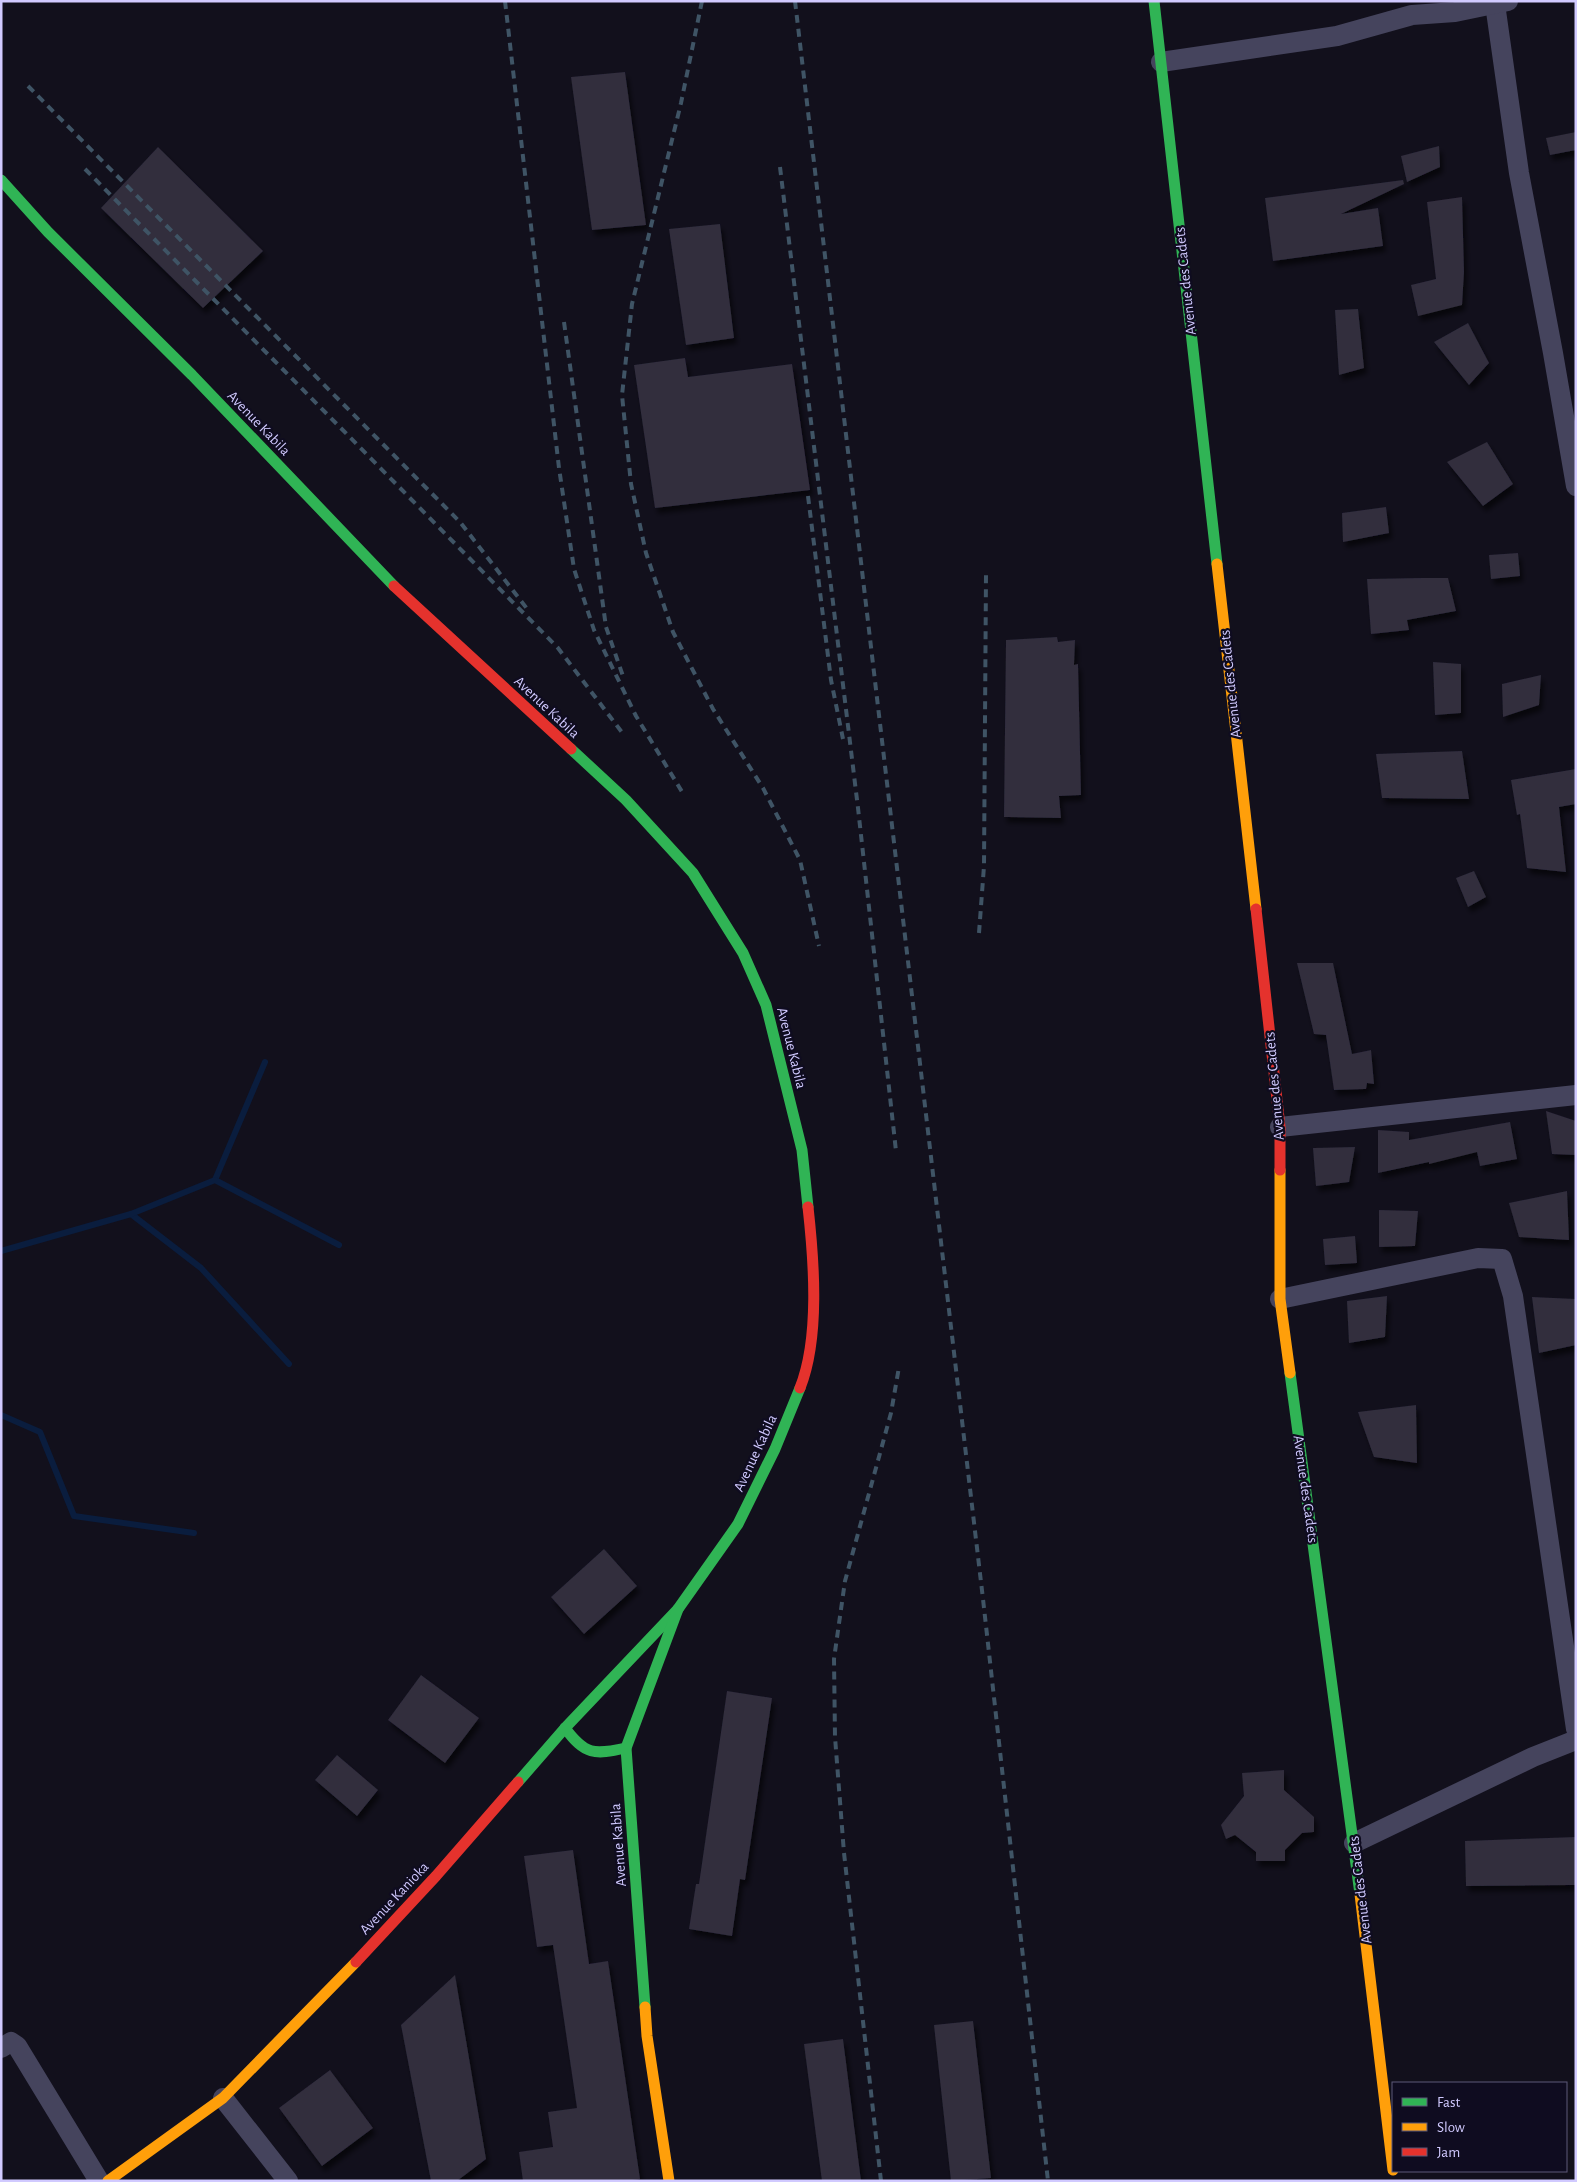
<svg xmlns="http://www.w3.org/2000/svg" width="1577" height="2182" font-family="'Alegreya Sans',sans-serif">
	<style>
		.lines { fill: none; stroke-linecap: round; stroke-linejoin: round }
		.stream { stroke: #0a1d3e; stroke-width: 6 }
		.building { fill: #302d3e; filter: url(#shadow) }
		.street { stroke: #45445d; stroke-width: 20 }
		.fast { stroke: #30b455; stroke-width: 11 }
		.slow { stroke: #ff9f0a; stroke-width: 11 }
		.jam { stroke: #e5322d; stroke-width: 11 }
		.rail { stroke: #3f5465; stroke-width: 4; stroke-dasharray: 8 6; stroke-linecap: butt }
		.labels { text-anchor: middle; stroke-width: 4.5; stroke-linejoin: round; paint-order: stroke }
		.street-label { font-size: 15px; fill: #d1caff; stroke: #0f0c20 }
	</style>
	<defs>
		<filter id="shadow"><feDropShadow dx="3" dy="5.5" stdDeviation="2.5" flood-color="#0009"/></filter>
	</defs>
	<rect width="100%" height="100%" fill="#12101c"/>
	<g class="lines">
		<g class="stream">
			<path d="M215,1180L265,1062"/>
			<path d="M131,1214L201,1268L289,1364"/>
			<path d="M1,1251L131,1214L215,1180L339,1245"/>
			<path d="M1,1415L40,1432L74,1516L194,1533"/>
		</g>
	</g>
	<g class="building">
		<path d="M625,72L646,225L592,230L571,77Z"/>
		<path d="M1576,132V150L1550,155L1546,138Z"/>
		<path d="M1439,146L1440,167L1407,182L1401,156Z"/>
		<path d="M158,147L263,251L203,308L101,208Z"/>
		<path d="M1403,180L1404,184L1341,214L1378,208L1383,246L1273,261L1265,198Z"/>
		<path d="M1462,197L1464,272L1462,305L1418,316L1411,285L1436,279L1427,202Z"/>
		<path d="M720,224L734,338L686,345L669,229Z"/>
		<path d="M1358,309L1364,368L1339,375L1335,310Z"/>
		<path d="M1468,323L1489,363L1469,385L1434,342Z"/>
		<path d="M685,358L688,377L792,364L810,490L655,508L634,365Z"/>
		<path d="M1487,442L1513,484L1483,506L1447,462Z"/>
		<path d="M1386,507L1389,533L1343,542L1342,513Z"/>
		<path d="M1518,553L1520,576L1491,579L1489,555Z"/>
		<path d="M1421,578H1448L1456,611L1407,620L1409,630L1371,634L1367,579Z"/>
		<path d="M1057,637L1058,642L1075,640L1074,665L1078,664L1081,795L1059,796L1061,818L1004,817L1006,640Z"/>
		<path d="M1433,662L1461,664V713L1435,715Z"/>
		<path d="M1541,675L1539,705L1503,717L1502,684Z"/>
		<path d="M1462,751L1469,799L1382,798L1376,754Z"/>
		<path d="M1576,769V804L1559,807L1566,872L1527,868L1520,814L1517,815L1511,780Z"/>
		<path d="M1474,871L1486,897L1468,907L1456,878Z"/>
		<path d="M1297,963H1333L1352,1054L1371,1050L1374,1084L1367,1083L1366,1089L1334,1090L1326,1035L1314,1034Z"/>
		<path d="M1546,1111L1576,1121V1155L1552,1154Z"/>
		<path d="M1510,1122L1517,1159L1480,1166L1477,1152L1429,1164V1162L1378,1173V1130L1409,1132V1140Z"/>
		<path d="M1355,1147L1349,1182L1316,1186L1313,1148Z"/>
		<path d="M1567,1191L1569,1240L1519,1237L1509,1203Z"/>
		<path d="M1379,1210L1418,1211L1415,1246L1379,1247Z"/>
		<path d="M1355,1236L1357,1263L1325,1265L1323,1239Z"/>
		<path d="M1387,1296L1385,1337L1349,1343L1347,1301Z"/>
		<path d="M1532,1297L1576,1299V1345L1539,1353Z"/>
		<path d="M1416,1405L1417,1463L1374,1457L1358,1412Z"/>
		<path d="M604,1549L637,1586L584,1634L551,1597Z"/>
		<path d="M421,1675L479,1718L445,1763L388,1720Z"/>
		<path d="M727,1691L772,1698L745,1880L740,1879L732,1936L689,1929L696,1884H699Z"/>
		<path d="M337,1755L378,1790L357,1816L315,1780Z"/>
		<path d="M1284,1770V1790L1314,1817V1832L1302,1833L1285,1850V1861H1256V1852L1235,1835L1226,1839L1221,1825L1244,1796L1242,1773Z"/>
		<path d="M1576,1837V1885L1466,1886L1465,1841Z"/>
		<path d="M573,1850L589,1964L608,1961L640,2179L626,2181H523L519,2152L553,2147L548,2112L577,2108L553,1945L537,1947L524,1856Z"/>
		<path d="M455,1975L486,2159L457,2181H431L401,2025Z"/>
		<path d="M973,2021L991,2178L951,2181L934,2025Z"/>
		<path d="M843,2039L861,2181H822L804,2044Z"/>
		<path d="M330,2070L373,2128L322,2166L279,2108Z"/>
	</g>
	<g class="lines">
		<g class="street">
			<path d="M1495,4L1519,173L1553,353L1576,486"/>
			<path d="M1161,62L1337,36L1412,15L1455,12L1508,1"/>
			<path d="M1280,1127L1576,1095"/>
			<path d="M1280,1299L1478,1258L1502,1259L1513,1296L1576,1729"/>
			<path d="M1354,1843L1533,1757L1576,1740"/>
			<path d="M1,2048L11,2042L17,2046L99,2181"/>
			<path d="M223,2098L288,2181"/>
		</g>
		<g class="fast">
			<path d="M1154,1L1217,564"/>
			<path d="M1,180L48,232L192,375L394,586"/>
			<path d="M571,749L626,800L693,873L743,953L766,1005L802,1150L808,1207"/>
			<path d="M1290,1373L1360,1894"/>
			<path d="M565,1728C585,1755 594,1755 626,1748"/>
			<path d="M518,1782L565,1728L678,1609"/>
			<path d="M645,2007L626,1748L678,1609L738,1524L775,1449L800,1388"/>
		</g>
		<g class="slow">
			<path d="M1217,564L1256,909"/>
			<path d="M1280,1170V1299L1290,1373"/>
			<path d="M1360,1894L1393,2170"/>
			<path d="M645,2007L647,2036L669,2181"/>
			<path d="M108,2181L223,2098L356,1962"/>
		</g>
		<g class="jam">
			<path d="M394,586L571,749"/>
			<path d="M1256,909L1280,1127V1170"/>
			<path d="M800,1388C820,1338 814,1261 808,1207"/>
			<path d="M356,1962L436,1876L518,1782"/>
		</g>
		<g class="rail">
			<path d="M505,1L559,468L574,569L594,630L636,716L684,795"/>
			<path d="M702,1L681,103L632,304L622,395L631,484L646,553L673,632L713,709L763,788L800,860L819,946"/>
			<path d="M795,1L983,1599L1048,2181"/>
			<path d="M28,86L460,522L528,610"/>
			<path d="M780,167L858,808L896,1151"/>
			<path d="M85,169L558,648L624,735"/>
			<path d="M564,322L606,627L624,679"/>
			<path d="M808,496L831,680L843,739"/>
			<path d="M979,933L984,866L986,574"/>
			<path d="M881,2181L844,1853L835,1737L834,1659L845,1581L891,1413L899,1367"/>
		</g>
	</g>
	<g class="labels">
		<g class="street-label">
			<text transform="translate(1185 281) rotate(-96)" y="5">Avenue des Cadets</text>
			<text transform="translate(259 423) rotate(46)" y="5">Avenue Kabila</text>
			<text transform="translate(1230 684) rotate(-96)" y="5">Avenue des Cadets</text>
			<text transform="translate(547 707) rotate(43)" y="5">Avenue Kabila</text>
			<text transform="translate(792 1048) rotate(76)" y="5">Avenue Kabila</text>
			<text transform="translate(1274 1086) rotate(-95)" y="5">Avenue des Cadets</text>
			<text transform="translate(755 1453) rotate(-65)" y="5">Avenue Kabila</text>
			<text transform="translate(1306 1489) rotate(82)" y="5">Avenue des Cadets</text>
			<text transform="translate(618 1845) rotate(-94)" y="5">Avenue Kabila</text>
			<text transform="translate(1360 1890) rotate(-97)" y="5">Avenue des Cadets</text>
			<text transform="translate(394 1898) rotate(-47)" y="5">Avenue Kanioka</text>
		</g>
	</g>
	<rect width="1577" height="2182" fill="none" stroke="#d1caff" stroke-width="5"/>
	<rect x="1392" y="2082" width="175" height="90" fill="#0f0c20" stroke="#5d5879"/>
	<rect x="1402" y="2098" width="25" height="8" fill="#30b455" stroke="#5d5879"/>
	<text x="1437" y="2107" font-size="15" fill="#d1caff">Fast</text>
	<rect x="1402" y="2123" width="25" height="8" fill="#ff9f0a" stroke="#5d5879"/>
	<text x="1437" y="2132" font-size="15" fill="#d1caff">Slow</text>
	<rect x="1402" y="2148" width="25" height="8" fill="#e5322d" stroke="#5d5879"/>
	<text x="1437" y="2157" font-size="15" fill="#d1caff">Jam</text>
</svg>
